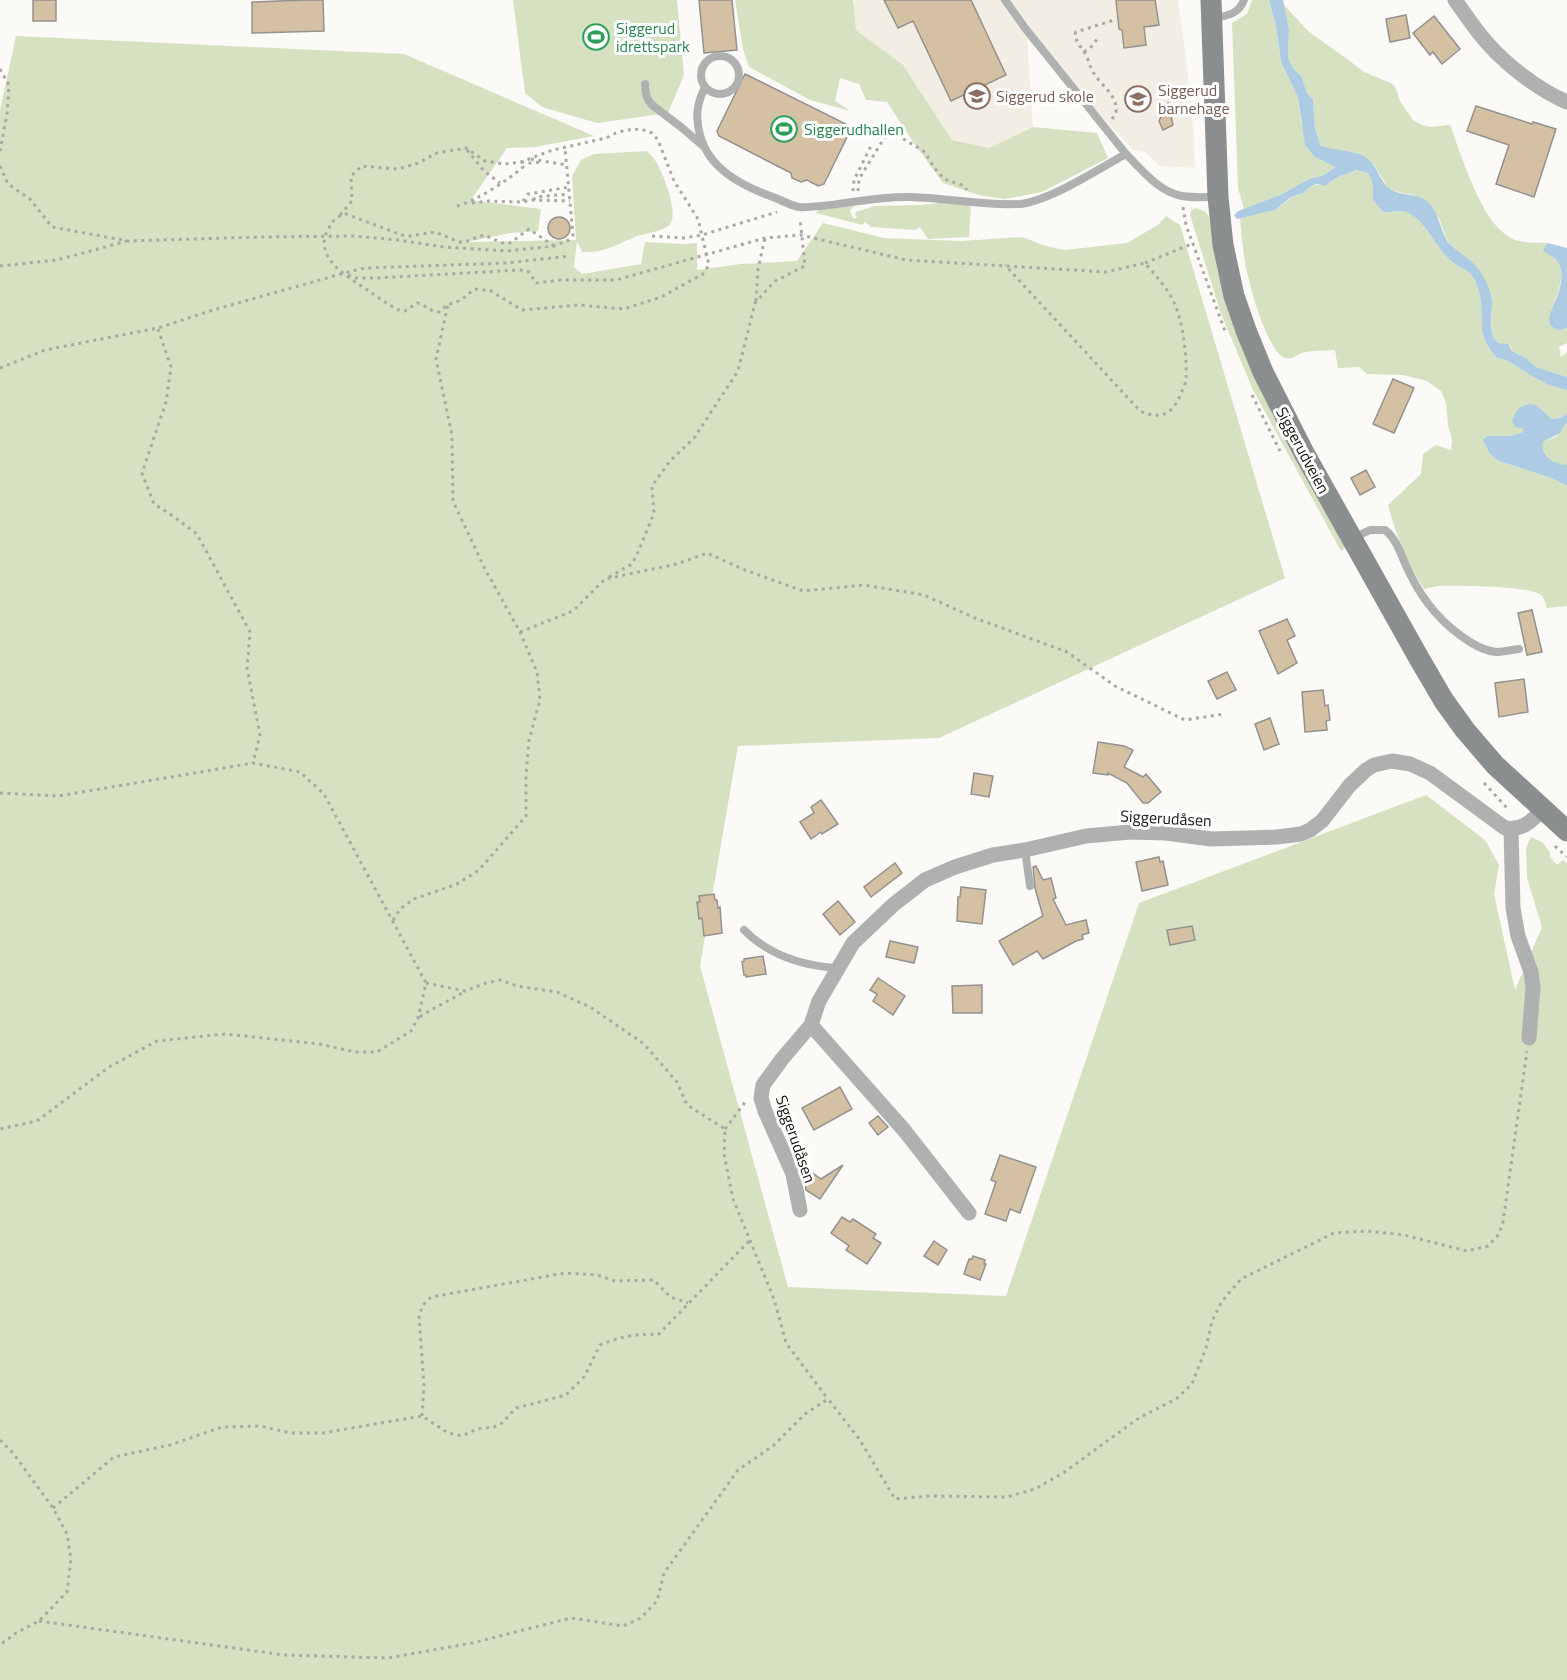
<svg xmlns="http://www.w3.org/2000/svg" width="1567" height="1680" font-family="'Titillium Web',sans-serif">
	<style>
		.built { fill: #f2eee3 }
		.green { fill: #d6e1c1 }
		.water { fill: #adcce3 }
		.building { fill: #d4c0a3; stroke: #94918e; stroke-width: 1.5 }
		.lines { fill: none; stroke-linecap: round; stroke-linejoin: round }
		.path { stroke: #aaa8a5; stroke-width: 3; stroke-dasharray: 3 4.5; stroke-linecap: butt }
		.service { stroke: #afb1b1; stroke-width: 8 }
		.minor { stroke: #afb1b1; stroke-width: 15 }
		.secondary { stroke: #8a8e8e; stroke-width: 21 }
		.labels { text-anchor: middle; stroke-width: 6; stroke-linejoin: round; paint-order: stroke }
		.leisure-label { font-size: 16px; fill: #27864d; stroke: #fff; text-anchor: start }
		.education-label { font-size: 16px; fill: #785e54; stroke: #fff; text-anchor: start }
		.street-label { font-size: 16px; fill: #151513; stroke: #fff }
	</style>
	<rect width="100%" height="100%" fill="#fcfaf6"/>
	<path class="built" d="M854,0H1178L1186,58L1194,140L1195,168L1159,166L1145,152L1134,150L1027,39L1033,127L989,148L952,140L903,65L856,30Z"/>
	<g class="green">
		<path d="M513,0H677L684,75L668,113L597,123L542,107L525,93Z"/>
		<path d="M735,0H853L854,5L856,30L903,65L952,140L989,148L1033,127L1097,133L1108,158L1042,192L1005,199L979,195L943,183L911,139L887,102L866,100L859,84L840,78L835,101L850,111L810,100L749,67L743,49Z"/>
		<path d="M1252,0H1269L1276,26L1281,62L1298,98L1301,123L1315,157L1335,167L1324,175L1309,179L1280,195L1244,209L1238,188L1232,23L1247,14Z"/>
		<path d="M1284,5L1309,32L1346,58L1364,72L1393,84L1396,89L1400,101L1413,120L1422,125L1431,127L1450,125C1462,156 1481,223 1511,238C1522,244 1536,242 1548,243L1545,246C1549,252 1553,255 1558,260C1567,273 1556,299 1551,311L1564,330L1567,328V343L1559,347L1561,357L1567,352V377L1536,367L1526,358L1512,351L1511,347L1499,343L1494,339L1492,330V299L1484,278L1480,272L1450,244L1445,235L1439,218L1413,195L1393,191L1388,188L1374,165L1354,152L1331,150L1321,146L1315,129L1313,99L1307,93L1302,77L1293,68L1288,57L1289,29Z"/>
		<path d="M16,36L404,54L594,136L535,147L507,148L471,200L541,209L538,231L511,233L466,242L576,240L572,176L581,160L594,154L647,151C650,154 654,158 656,162C663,173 679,212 670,224C663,232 645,233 635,237C618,244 602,254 582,252L577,241L574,267L582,274L641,264L645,242L683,244L697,243V270L741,264L797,261L823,223L884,238L961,241L1023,237L1042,245L1064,250L1127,243L1158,225L1166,216L1180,225L1285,578L939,738L738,746L700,966L788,1287L1006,1296L1139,903L1426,795L1485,840L1499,865L1494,894L1515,990L1542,927L1527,878L1526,848L1531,837L1542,842L1550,852V857L1557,865L1563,860L1567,863V1680H0V110Z"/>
		<path d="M1358,170L1368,173L1373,184V200L1383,212C1392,213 1402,208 1410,214C1425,223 1437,247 1450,260C1463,272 1471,267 1478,288C1487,317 1472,331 1497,358C1510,359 1516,367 1527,373C1539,381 1552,387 1567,390V414L1560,418L1552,419L1536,405L1522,428L1525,432L1510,436H1487L1499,461L1554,479L1567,486V606L1547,608C1545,604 1545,599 1541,595C1531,586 1454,585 1438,586C1433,587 1428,588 1424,589C1407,563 1396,535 1388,505L1421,474L1423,454L1436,445L1451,450L1452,440L1448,425L1446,403L1441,391L1427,381L1403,375L1367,374L1359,367L1338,368L1335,350C1324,351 1312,350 1302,353C1295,356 1292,360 1285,358C1266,351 1246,275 1244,255C1242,243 1241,230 1240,218L1275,210L1292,197L1303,193L1311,186L1330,183L1336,178Z"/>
		<path d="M940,203L971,205L969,237L928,239L920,227L915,230L871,227L865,222L862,225L816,213L820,209L855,205L850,210L852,217L855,219L857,217L855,215L856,212L875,206L921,205Z"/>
		<path d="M1195,208C1201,209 1206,211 1209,217L1217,268L1229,312L1245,355L1271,411L1347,547L1341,551L1253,390L1220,311L1190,215L1191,211Z"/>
		<path d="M1567,423V465C1556,466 1545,458 1542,447L1543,442L1557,436Z"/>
	</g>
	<g class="water">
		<path d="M1269,0H1283L1289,29L1288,57L1293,68L1302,77L1307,93L1313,99L1315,129L1321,146C1335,151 1352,149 1365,157C1378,165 1379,181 1390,189C1400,196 1415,193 1425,200C1440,210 1439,230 1449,243C1458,253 1472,259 1480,271C1485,278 1491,291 1492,300C1493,311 1487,338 1499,343C1502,344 1505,343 1508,344L1512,351L1526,358L1536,367L1567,377V390C1552,387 1539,381 1527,373C1516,367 1510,359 1497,358C1472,331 1487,317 1478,288C1471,267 1463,272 1450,260C1436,247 1426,223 1410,214C1402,208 1393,213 1383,212L1373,200V184L1368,173L1357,170L1336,178L1325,186L1317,184L1311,186L1303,193L1291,197L1275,210L1237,219L1234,215L1238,211L1280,195L1309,179L1324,175L1335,167L1315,157L1305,145L1298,98L1281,62L1276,26Z"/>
		<path d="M1548,243L1567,248V328C1562,330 1559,331 1554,328C1542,321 1556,303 1558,294C1561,286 1563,274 1560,266C1557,257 1549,255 1543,251L1545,246Z"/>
		<path d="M1530,404L1536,405L1552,419L1560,418L1567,414V423L1563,428L1560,433L1543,442C1540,456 1555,465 1567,465V486L1554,479L1499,461L1490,454L1483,440L1487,436H1510L1524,432L1522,428L1515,427L1512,422C1515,411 1519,406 1530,404Z"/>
	</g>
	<g class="building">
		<rect x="33" y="0" width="23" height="21"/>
		<path d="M305,0H323L324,31L252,33V2Z"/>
		<path d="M699,0H732L737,50L704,53Z"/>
		<path d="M884,0H971L1006,75L951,101L913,21L898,28Z"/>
		<path d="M1116,0H1155L1159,25L1144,27L1146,45L1124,48L1122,30L1119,29Z"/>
		<path d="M1406,15L1410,38L1390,42L1386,19Z"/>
		<path d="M1434,16L1460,49L1442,64L1433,52L1430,55L1413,33Z"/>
		<path d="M745,74L852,127L824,184L818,186L807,180L801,182L792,178L791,173L719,136L717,131Z"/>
		<path d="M1168,103L1173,125L1163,130L1159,121Z"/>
		<path d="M1476,106L1532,124L1533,122L1556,129L1534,197L1496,184L1509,145L1467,131Z"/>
		<circle cx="559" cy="228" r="11"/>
		<path d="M1393,379L1414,388L1394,433L1373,424Z"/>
		<path d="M1366,470L1375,487L1360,495L1351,478Z"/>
		<path d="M1532,610L1542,652L1527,655L1518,613Z"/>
		<path d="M1287,619L1295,636L1287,640L1297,663L1278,674L1259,631Z"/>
		<path d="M1227,672L1236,690L1217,699L1208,681Z"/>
		<path d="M1524,679L1528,712L1499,717L1495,683Z"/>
		<path d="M1323,690L1325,706L1328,705L1330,720L1326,721L1327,730L1305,732L1302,692Z"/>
		<path d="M1270,718L1279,744L1264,750L1255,724Z"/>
		<path d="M1098,742L1124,746L1133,750L1124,767L1143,777L1146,774L1161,792L1148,803H1143L1127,783L1108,773V775L1093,773Z"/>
		<path d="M974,773L993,776L989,797L971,794Z"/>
		<path d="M821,800L838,824L822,834L821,832L811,839L800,822L814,813L811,807Z"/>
		<path d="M1159,857L1160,862L1163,861L1168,885L1142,891L1136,862Z"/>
		<path d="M895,863L902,873L871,897L864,887Z"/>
		<path d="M1036,866L1043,880L1051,878L1056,898L1053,899L1066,925L1086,920L1089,933L1082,935L1083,939L1076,941L1043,959L1037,951L1013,965L999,941L1043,916L1035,888L1033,867Z"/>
		<path d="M961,887L986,890L982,924L957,921L958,897H960Z"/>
		<path d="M714,894L715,900H717L718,908L720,907L722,933L704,936L702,918L699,919L697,902H700L699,896Z"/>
		<path d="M838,901L855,922L840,935L823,914Z"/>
		<path d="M1192,926L1195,940L1170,945L1167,930Z"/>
		<path d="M890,941L918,947L914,963L886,957Z"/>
		<path d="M763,956L766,974L746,977V975H744L742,962L744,961V959Z"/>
		<path d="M878,978L905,996L893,1015L873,1001L877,994L870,990Z"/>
		<path d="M982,985V1013H953L952,986Z"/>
		<path d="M840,1087L852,1109L814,1130L802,1108Z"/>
		<path d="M878,1116L888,1127L878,1135L869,1123Z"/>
		<path d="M1000,1155L1036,1167L1020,1213L1010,1209L1006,1221L985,1214L996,1182L991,1180Z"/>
		<path d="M843,1165L820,1199L806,1190L805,1182L811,1172L821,1179Z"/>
		<path d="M842,1217L850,1222L853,1219L876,1234L873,1238L881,1243L867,1264L846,1250L849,1246L831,1233Z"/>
		<path d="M934,1241L947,1250L938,1265L924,1256Z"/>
		<path d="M973,1256L985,1260L984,1264H986L980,1280L964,1274L969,1259H972Z"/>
	</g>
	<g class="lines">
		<g class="path">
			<path d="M1084,52L1091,47L1098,38"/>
			<path d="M0,69L9,85L7,114L0,151"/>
			<path d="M1112,119L1116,112C1118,95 1101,86 1093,72C1090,67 1089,61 1086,55C1082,48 1076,43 1075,34L1076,32L1114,20"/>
			<path d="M894,127L902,138L925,152L933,166L944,179L962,185L967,190"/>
			<path d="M467,150L484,171L500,183"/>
			<path d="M531,159L567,165"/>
			<path d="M0,166L8,184L30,199L52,227L128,241L260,237L354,236L398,240L444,247L507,251L554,246L569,240L573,235L565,148"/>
			<path d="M853,191L854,180L872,144"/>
			<path d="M858,191L859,179L891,127"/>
			<path d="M533,200L536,197L569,194"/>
			<path d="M523,201L528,194L569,187"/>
			<path d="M472,203L489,201L521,202L533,200L570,201"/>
			<path d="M457,206C476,201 507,181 523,167L521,162L530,163L541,162"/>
			<path d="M1183,207L1186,225L1225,331"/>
			<path d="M340,215L352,201L351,176L362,166L397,169L416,164L437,153L466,148L485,161L505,164L521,162L553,150L606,138L616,133L626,130L641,129L652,133L658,140L674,181L698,219L709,265L703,274L661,297L624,309L578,305L522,310L491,291L477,289L473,290L461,300L447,305L439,312C430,312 425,304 417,303L405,311H401C390,306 379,298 369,291C348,277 311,257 329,228C333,220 337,216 346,214L402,235L409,236L435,232L459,242H464L484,235L502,243H510L529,229L554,246"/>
			<path d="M652,236L684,238L702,235L777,212"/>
			<path d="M1145,263L1194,243"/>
			<path d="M0,266L57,260L127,241"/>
			<path d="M348,275L355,278H376L520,270L529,272L536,283L561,280H616L765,238L801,235L906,260L1106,272L1145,263C1158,278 1172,293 1178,313C1184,330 1187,360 1186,378C1186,382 1184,387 1182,391C1174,413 1162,421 1140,411L1005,265"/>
			<path d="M756,301L758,269L765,238"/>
			<path d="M158,329L171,367L166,402L142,473L154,504L173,516L197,534L250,632L247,668L260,735L253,763"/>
			<path d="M0,368L45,350L158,328L213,310L352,271L365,268L506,263L570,256"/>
			<path d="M1252,395L1280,451"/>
			<path d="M609,577L632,564L639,550L654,513L652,486L670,461L694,438L738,371L755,303L775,281L805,266L800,218"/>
			<path d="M520,632L573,611L605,579L677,564L707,553L745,570L803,591L864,585L924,595L975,618L1067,652L1115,686L1185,720L1224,714"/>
			<path d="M1484,783L1508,809"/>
			<path d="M0,793L58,796L253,763L300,772L324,794L426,983L418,1018L411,1031L377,1052H355L320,1044L225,1034L157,1041L109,1067L37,1121L0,1129"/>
			<path d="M1555,846L1567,857"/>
			<path d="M393,920L401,908L414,899L457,884L479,870L526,816V776L529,740L540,700L537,672L520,632L485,569L453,501L452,435L436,359L448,304"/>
			<path d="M426,983L465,991L486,983L501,980L517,986L557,992L590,1007L644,1044L677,1082L687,1105L725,1129L724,1154L733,1199L774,1299L786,1343L828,1399"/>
			<path d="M420,1017C434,1007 450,1001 465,991"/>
			<path d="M725,1129L746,1101"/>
			<path d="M422,1416L424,1386L419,1316L423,1305L431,1297L565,1273L597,1275L615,1281L654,1280L670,1297L688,1303"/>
			<path d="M0,1440L13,1453L53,1508L67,1534L71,1559L67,1592L39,1621L16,1633L0,1645"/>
			<path d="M53,1508L114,1457L170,1445L222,1427L260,1426L291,1433H323L422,1416L448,1433L462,1436L477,1429L494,1427L502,1423L516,1408L566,1395L584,1377L600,1345C619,1337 637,1333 658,1335L750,1240"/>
			<path d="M39,1621L284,1655L388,1658L472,1643L571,1618L623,1626L641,1618L657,1601L664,1573L738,1470L773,1446L805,1414L828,1399L860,1440L895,1499L929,1496L1007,1497L1035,1489L1063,1473L1139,1418L1176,1399L1192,1384L1206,1348L1212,1321L1222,1301L1241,1279L1334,1233L1367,1231L1404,1235L1467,1251L1488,1246L1499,1234L1503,1222L1527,1051"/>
		</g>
		<g class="service">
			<path d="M1005,0L1025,28L1126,154"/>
			<path d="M1214,18C1227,16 1239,14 1244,0"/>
			<circle cx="720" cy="75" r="19"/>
			<path d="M645,84C645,92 646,99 652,105L681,127L702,145"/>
			<path d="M705,87C697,103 695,117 700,135C709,169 742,186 773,197C781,200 790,205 798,207C805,208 814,206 821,206C851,203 880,196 911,197C946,198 985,206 1020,204C1050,201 1098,169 1126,154C1142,170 1159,192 1182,196C1193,198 1205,197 1216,197"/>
			<path d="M1353,538L1370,530H1385C1398,540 1402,559 1410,574C1424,603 1443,625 1470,642C1478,647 1487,651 1496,652C1503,652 1511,650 1519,649"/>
			<path d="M1025,850L1030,886"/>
			<path d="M744,930C770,956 802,966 838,968"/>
		</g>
		<g class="minor">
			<path d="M1455,0C1466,15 1476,31 1489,45C1508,66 1540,91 1567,102"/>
			<path d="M1511,829L1513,908L1518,936L1531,972L1533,987L1529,1038"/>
			<path d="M811,1025L904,1130L969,1213"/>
			<path d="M800,1210L793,1174L765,1111L761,1098L763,1085L782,1059L811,1025L819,1001L853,943L893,905L925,880L955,867L993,855L1025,850L1086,836L1130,832L1166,833L1211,839L1277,837L1301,834L1310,830L1322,821L1350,785L1366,770L1374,765L1392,761L1410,764L1430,773L1505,828C1522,831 1532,821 1543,809"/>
		</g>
		<path class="secondary" d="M1211,0L1218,197L1223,245L1234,296L1247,333L1263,372L1304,453L1420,660L1444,701L1465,730L1495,765L1567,831"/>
	</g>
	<defs>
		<g id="stadium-ring" transform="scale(1.35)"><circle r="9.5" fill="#fff" stroke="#2e9e5b" stroke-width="1.5"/><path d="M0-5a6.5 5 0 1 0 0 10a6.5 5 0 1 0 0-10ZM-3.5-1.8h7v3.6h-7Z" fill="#2e9e5b"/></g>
		<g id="school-ring" transform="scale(1.35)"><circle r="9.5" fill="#fff" stroke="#8d6e63" stroke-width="1.5"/><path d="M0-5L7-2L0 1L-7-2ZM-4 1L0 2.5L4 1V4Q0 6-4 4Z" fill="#8d6e63"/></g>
	</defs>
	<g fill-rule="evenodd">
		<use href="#stadium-ring" x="596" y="37"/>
		<use href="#school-ring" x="977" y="96"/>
		<use href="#school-ring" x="1138" y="99"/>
		<use href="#stadium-ring" x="784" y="129"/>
	</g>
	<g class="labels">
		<g class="leisure-label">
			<text x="616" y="34">Siggerud<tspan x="616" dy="18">idrettspark</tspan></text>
			<text x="804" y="135">Siggerudhallen</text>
		</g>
		<g class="education-label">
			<text x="1158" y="96">Siggerud<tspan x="1158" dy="18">barnehage</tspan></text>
			<text x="996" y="102">Siggerud skole</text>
		</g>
		<g class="street-label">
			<text transform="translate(1303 450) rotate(62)" y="6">Siggerudveien</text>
			<text transform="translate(1166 818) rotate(3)" y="6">Siggerudåsen</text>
			<text transform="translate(796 1139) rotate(71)" y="6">Siggerudåsen</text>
		</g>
	</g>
</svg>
